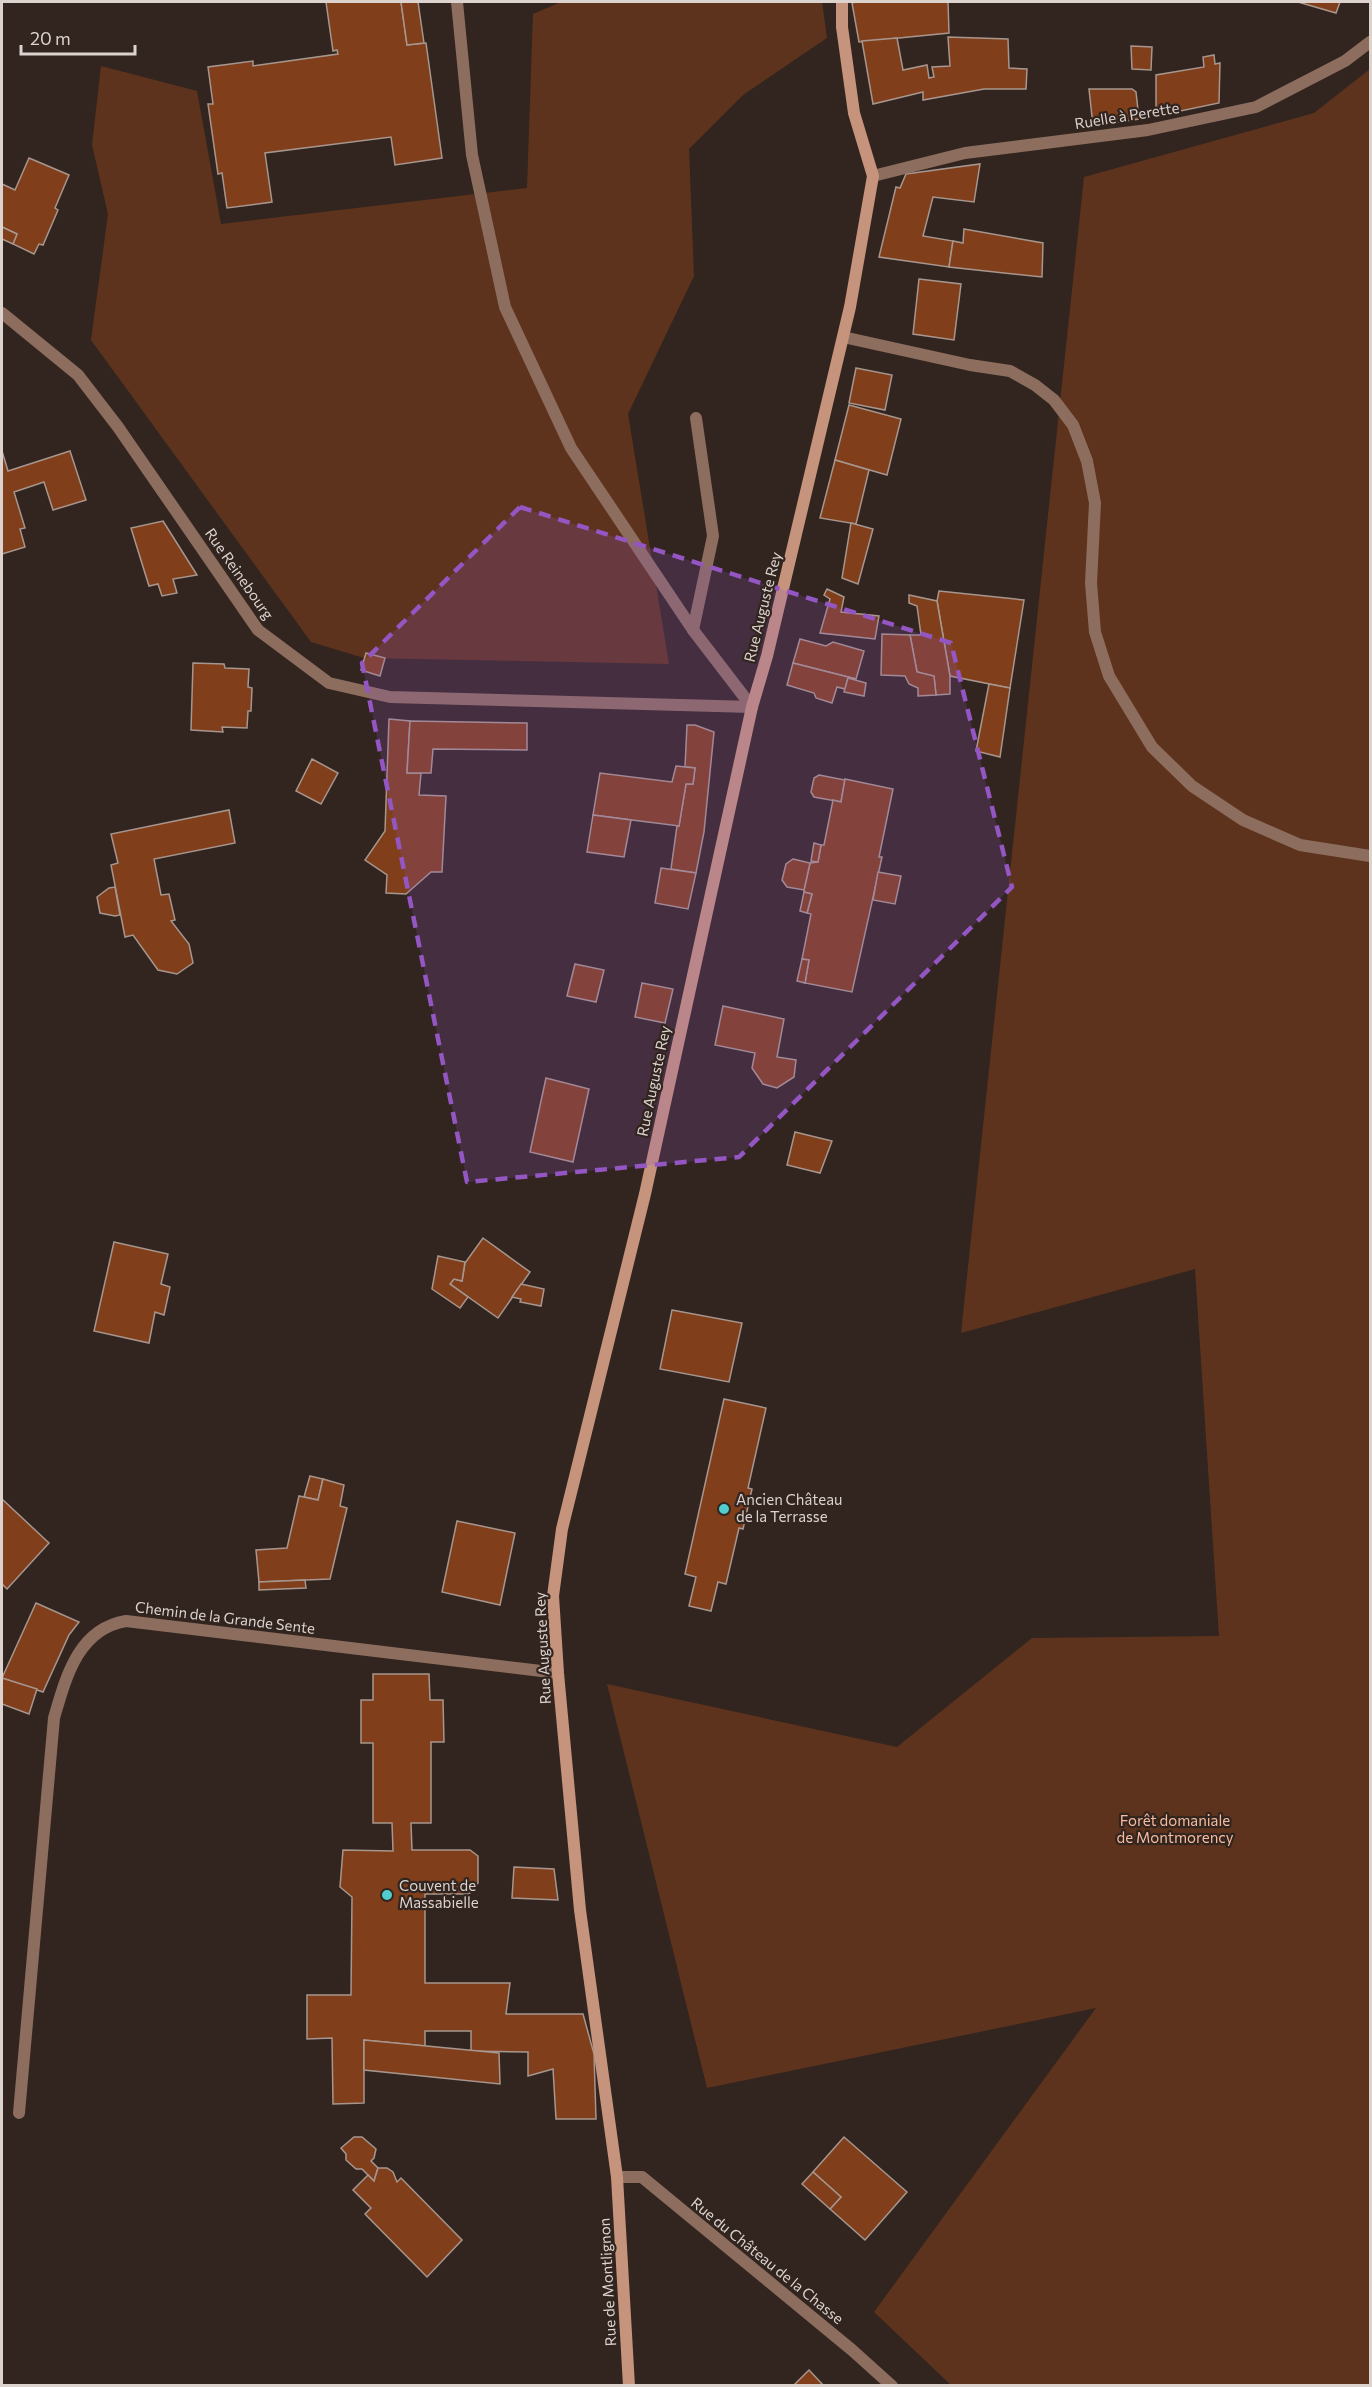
<svg xmlns="http://www.w3.org/2000/svg" width="1372" height="2387" font-family="Commissioner,sans-serif">
	<style>
		.green { fill: #5e331d }
		.building { fill: #803e1b; stroke: #a7968e; stroke-width: 1.5 }
		.lines { fill: none; stroke-linecap: round; stroke-linejoin: round }
		.lane { stroke: #8d6d5e; stroke-width: 12 }
		.street { stroke: #8d6d5e; stroke-width: 12 }
		.secondary { stroke: #c6937c; stroke-width: 12 }
		.marked { fill: #9356c3; fill-opacity: 0.2; stroke: #9356c3; stroke-width: 4.5; stroke-dasharray: 12 8; stroke-linejoin: round }
		.poi-dot { fill: #52cdce; stroke: #32251f; stroke-width: 2 }
		.labels { text-anchor: middle; stroke-width: 4.5; stroke-linejoin: round; paint-order: stroke }
		.street-label { font-size: 15px; fill: #dcd3cf; stroke: #32251f }
		.poi-label { font-size: 15px; fill: #dcd3cf; stroke: #32251f; text-anchor: start }
		.park-label { font-size: 15px; fill: #f7bb9e; stroke: #32251f }
	</style>
	<rect width="100%" height="100%" fill="#32251f"/>
	<g class="green">
		<path d="M561,2H822L827,38L743,95L689,149L694,276L628,414L669,664L364,658L311,642L91,340L108,214L92,145L101,66L197,91L221,224L527,188L533,14Z"/>
		<path d="M1370,69V2385H951L874,2312L1096,2008L707,2088L607,1684L897,1747L1032,1638L1219,1636L1195,1269L961,1333L1084,177L1314,113Z"/>
	</g>
	<g class="building">
		<path d="M326,2H401L407,45L426,43L442,158L395,165L391,137L265,153L272,202L227,208L222,173L218,174L208,104H213L208,67L253,61V66L338,54L337,50L333,51Z"/>
		<path d="M401,2H418L424,43L407,45Z"/>
		<path d="M856,2H948L949,33L859,42L852,3Z"/>
		<path d="M1298,2H1340L1336,13Z"/>
		<path d="M948,37L1008,39L1009,68L1027,69L1026,89H984L923,100V92L873,104L862,41L897,38L903,70L927,65L929,78L934,77L932,67L950,66Z"/>
		<path d="M1131,46L1152,47L1151,70L1132,69Z"/>
		<path d="M1214,55L1215,64L1220,63L1219,103L1156,116V75L1204,67L1203,57Z"/>
		<path d="M1089,89H1132L1136,92L1139,119L1093,126Z"/>
		<path d="M29,158L69,175L55,208L58,210L43,245L39,244L34,254L13,244L17,234L2,227V184L15,190Z"/>
		<path d="M980,164L974,202L933,197L923,236L953,241L949,267L879,257L896,187L900,188L906,174Z"/>
		<path d="M2,227L17,234L13,244L2,239Z"/>
		<path d="M964,229L1043,243L1042,277L949,267L953,241L963,243Z"/>
		<path d="M919,279L961,284L954,340L913,334Z"/>
		<path d="M856,368L892,375L885,410L849,403Z"/>
		<path d="M849,405L901,419L887,475L835,460Z"/>
		<path d="M2,451L8,471L70,451L86,500L53,510L44,482L14,492L25,528L20,529L25,547L2,554Z"/>
		<path d="M835,460L869,470L856,524L820,518Z"/>
		<path d="M163,521L197,575L173,579L177,593L162,596L158,584L149,586L131,528Z"/>
		<path d="M851,523L873,529L858,584L842,578Z"/>
		<path d="M827,589L844,597L841,612L879,616L875,639L820,633L830,599L824,595Z"/>
		<path d="M939,591L1024,600L1010,688L950,676L937,601Z"/>
		<path d="M909,595L937,601L950,676V694L936,695L934,676L917,672L910,635H921L917,606L909,603Z"/>
		<path d="M882,634L910,635L917,672L934,676L936,695L918,696V688L909,684L905,676L881,675Z"/>
		<path d="M800,639L826,646L833,642L864,651L856,679L793,663Z"/>
		<path d="M366,653L385,658L380,676L361,670Z"/>
		<path d="M193,663L224,664L225,668L249,669L248,687L252,688L251,711H248L247,728L222,727L223,732L191,730Z"/>
		<path d="M793,663L856,679L848,678L845,689L837,687L832,703L816,698L814,693L787,685Z"/>
		<path d="M848,678L866,683L864,696L844,692Z"/>
		<path d="M989,684L1010,688L1000,757L976,751Z"/>
		<path d="M389,719L410,721L407,773H421L419,795L446,796L442,872H431L406,894L386,893L387,875L365,860L385,831Z"/>
		<path d="M410,721L527,723V750L433,749L431,773H407Z"/>
		<path d="M687,725H695L714,732L704,832L696,873L671,869L677,826H679L686,784H693L695,768L685,767Z"/>
		<path d="M312,759L338,773L321,804L296,791Z"/>
		<path d="M676,766L695,768L693,784H686L679,826L593,815L600,773L672,782Z"/>
		<path d="M819,775L845,780L841,802L814,797L811,792L814,778Z"/>
		<path d="M845,779L893,789L879,857H882L852,992L805,983L809,960L802,959L811,914L807,913L812,894L804,892V890L810,863L818,862L821,845H824L833,800L841,802Z"/>
		<path d="M229,810L235,843L154,859L161,895L169,894L175,920L171,921L189,944L193,963L177,974L158,970L133,935L125,937L111,865L118,863L111,834Z"/>
		<path d="M593,815L631,820L624,857L587,852Z"/>
		<path d="M814,843L821,845L818,862L811,861Z"/>
		<path d="M793,859L810,863L804,890L787,887L782,880L786,864Z"/>
		<path d="M661,868L696,873L688,909L655,903Z"/>
		<path d="M878,872L901,876L895,904L873,900Z"/>
		<path d="M115,887L120,915L115,916L100,913L97,897L109,888Z"/>
		<path d="M804,892L812,894L807,913L800,911Z"/>
		<path d="M802,959L809,960L805,983L797,981Z"/>
		<path d="M575,964L604,970L596,1002L567,996Z"/>
		<path d="M642,983L673,989L665,1023L635,1017Z"/>
		<path d="M723,1006L784,1019L777,1057L796,1060L794,1077L777,1088L763,1084L752,1068L755,1053L715,1045Z"/>
		<path d="M546,1078L589,1089L573,1162L530,1152Z"/>
		<path d="M795,1132L832,1141L820,1173L787,1165Z"/>
		<path d="M483,1238L530,1272L498,1318L450,1284L454,1279L462,1281L465,1263Z"/>
		<path d="M114,1242L168,1254L161,1284L170,1287L164,1315L155,1312L149,1343L94,1331Z"/>
		<path d="M438,1256L465,1262L462,1281L454,1279L450,1284L468,1297L460,1308L432,1289Z"/>
		<path d="M521,1284L544,1289L541,1306L520,1302L521,1299L512,1297Z"/>
		<path d="M672,1310L742,1323L729,1382L660,1369Z"/>
		<path d="M724,1399L766,1408L748,1488L752,1489L743,1529L739,1528L726,1584L718,1582L711,1611L689,1606L696,1577L685,1574Z"/>
		<path d="M310,1476L323,1479L318,1500L304,1497Z"/>
		<path d="M323,1479L344,1485L340,1506L347,1508L330,1579L259,1582L256,1550L287,1548L299,1496L318,1500Z"/>
		<path d="M2,1499L49,1543L7,1589L2,1584Z"/>
		<path d="M457,1521L515,1533L500,1605L442,1592Z"/>
		<path d="M305,1580L306,1588L259,1590V1582Z"/>
		<path d="M36,1603L79,1622L69,1635L43,1692L2,1678Z"/>
		<path d="M373,1674H429L430,1700H443L444,1742H431V1823H411L412,1850H470L478,1856V1883L469,1894H425V1983H510L506,2014H583L594,2054L596,2119H556L553,2069L528,2076V2052L471,2051V2031H425V2046L364,2040V2103L333,2104L332,2038L307,2039V1995H351L352,1897L340,1887L343,1850L393,1851L392,1823H373V1743H361V1700H373Z"/>
		<path d="M2,1678L37,1689L29,1714L2,1704Z"/>
		<path d="M514,1867L554,1869L558,1900L512,1898Z"/>
		<path d="M364,2040L499,2053L500,2084L364,2070Z"/>
		<path d="M354,2137H362L376,2149L374,2158L371,2161L378,2168L374,2181L362,2169H356L346,2160V2154L341,2148Z"/>
		<path d="M844,2137L907,2192L865,2240L830,2209L841,2197L813,2172Z"/>
		<path d="M378,2168H387L393,2172L397,2182L401,2178L462,2240L427,2277L365,2214L371,2208L353,2190L368,2175L374,2181Z"/>
		<path d="M813,2172L841,2197L830,2209L802,2184Z"/>
		<path d="M809,2370L824,2386H793Z"/>
	</g>
	<g class="lines">
		<g class="lane">
			<path d="M457,2L472,155L505,307L571,448L693,630L752,707"/>
			<path d="M843,337L970,365L1010,371L1035,385L1054,400L1073,425L1087,461L1095,503L1091,583L1095,632L1109,676L1152,747L1192,786L1243,820L1300,845L1370,856"/>
			<path d="M693,630L713,536L696,418"/>
			<path d="M19,2113L54,1718C66,1677 78,1629 126,1621L558,1673"/>
		</g>
		<g class="street">
			<path d="M873,176L965,153L1148,130L1256,107L1345,61L1370,42"/>
			<path d="M2,313L78,375L118,427L258,630L329,683L390,697L752,707"/>
			<path d="M617,2177H642L852,2350L892,2386"/>
		</g>
		<path class="secondary" d="M629,2386L617,2177L580,1910L558,1673L553,1596L562,1529L645,1194L752,707L767,656L850,307L873,176L854,113L842,27V2"/>
	</g>
	<path class="marked" d="M520,507L951,643L1012,887L739,1157L467,1182L362,663Z"/>
	<g class="poi-dot">
		<circle cx="724" cy="1509" r="6"/>
		<circle cx="387" cy="1895" r="6"/>
	</g>
	<g class="labels">
		<g class="street-label">
			<text transform="translate(1127 116) rotate(-9)" y="5">Ruelle à Perette</text>
			<text transform="translate(239 574) rotate(55)" y="5">Rue Reinebourg</text>
			<text transform="translate(763 607) rotate(-76)" y="5">Rue Auguste Rey</text>
			<text transform="translate(654 1081) rotate(-78)" y="5">Rue Auguste Rey</text>
			<text transform="translate(225 1618) rotate(7)" y="5">Chemin de la Grande Sente</text>
			<text transform="translate(543 1648) rotate(-93)" y="5">Rue Auguste Rey</text>
			<text transform="translate(767 2261) rotate(39)" y="5">Rue du Château de la Chasse</text>
			<text transform="translate(608 2282) rotate(-93)" y="5">Rue de Montlignon</text>
		</g>
		<g class="poi-label">
			<text x="736" y="1505">Ancien Château<tspan x="736" dy="17">de la Terrasse</tspan></text>
			<text x="399" y="1891">Couvent de<tspan x="399" dy="17">Massabielle</tspan></text>
		</g>
		<g class="park-label">
			<text x="1175" y="1826">Forêt domaniale<tspan x="1175" dy="17">de Montmorency</tspan></text>
		</g>
	</g>
	<rect width="1372" height="2387" fill="none" stroke="#dcd3cf" stroke-width="6"/>
	<path d="M21 45v9h114v-9" fill="none" stroke="#dcd3cf" stroke-width="3"/>
	<text x="30" y="45" font-size="18" fill="#dcd3cf" stroke="#32251f" stroke-width="4.5" paint-order="stroke">20 m</text>
</svg>
